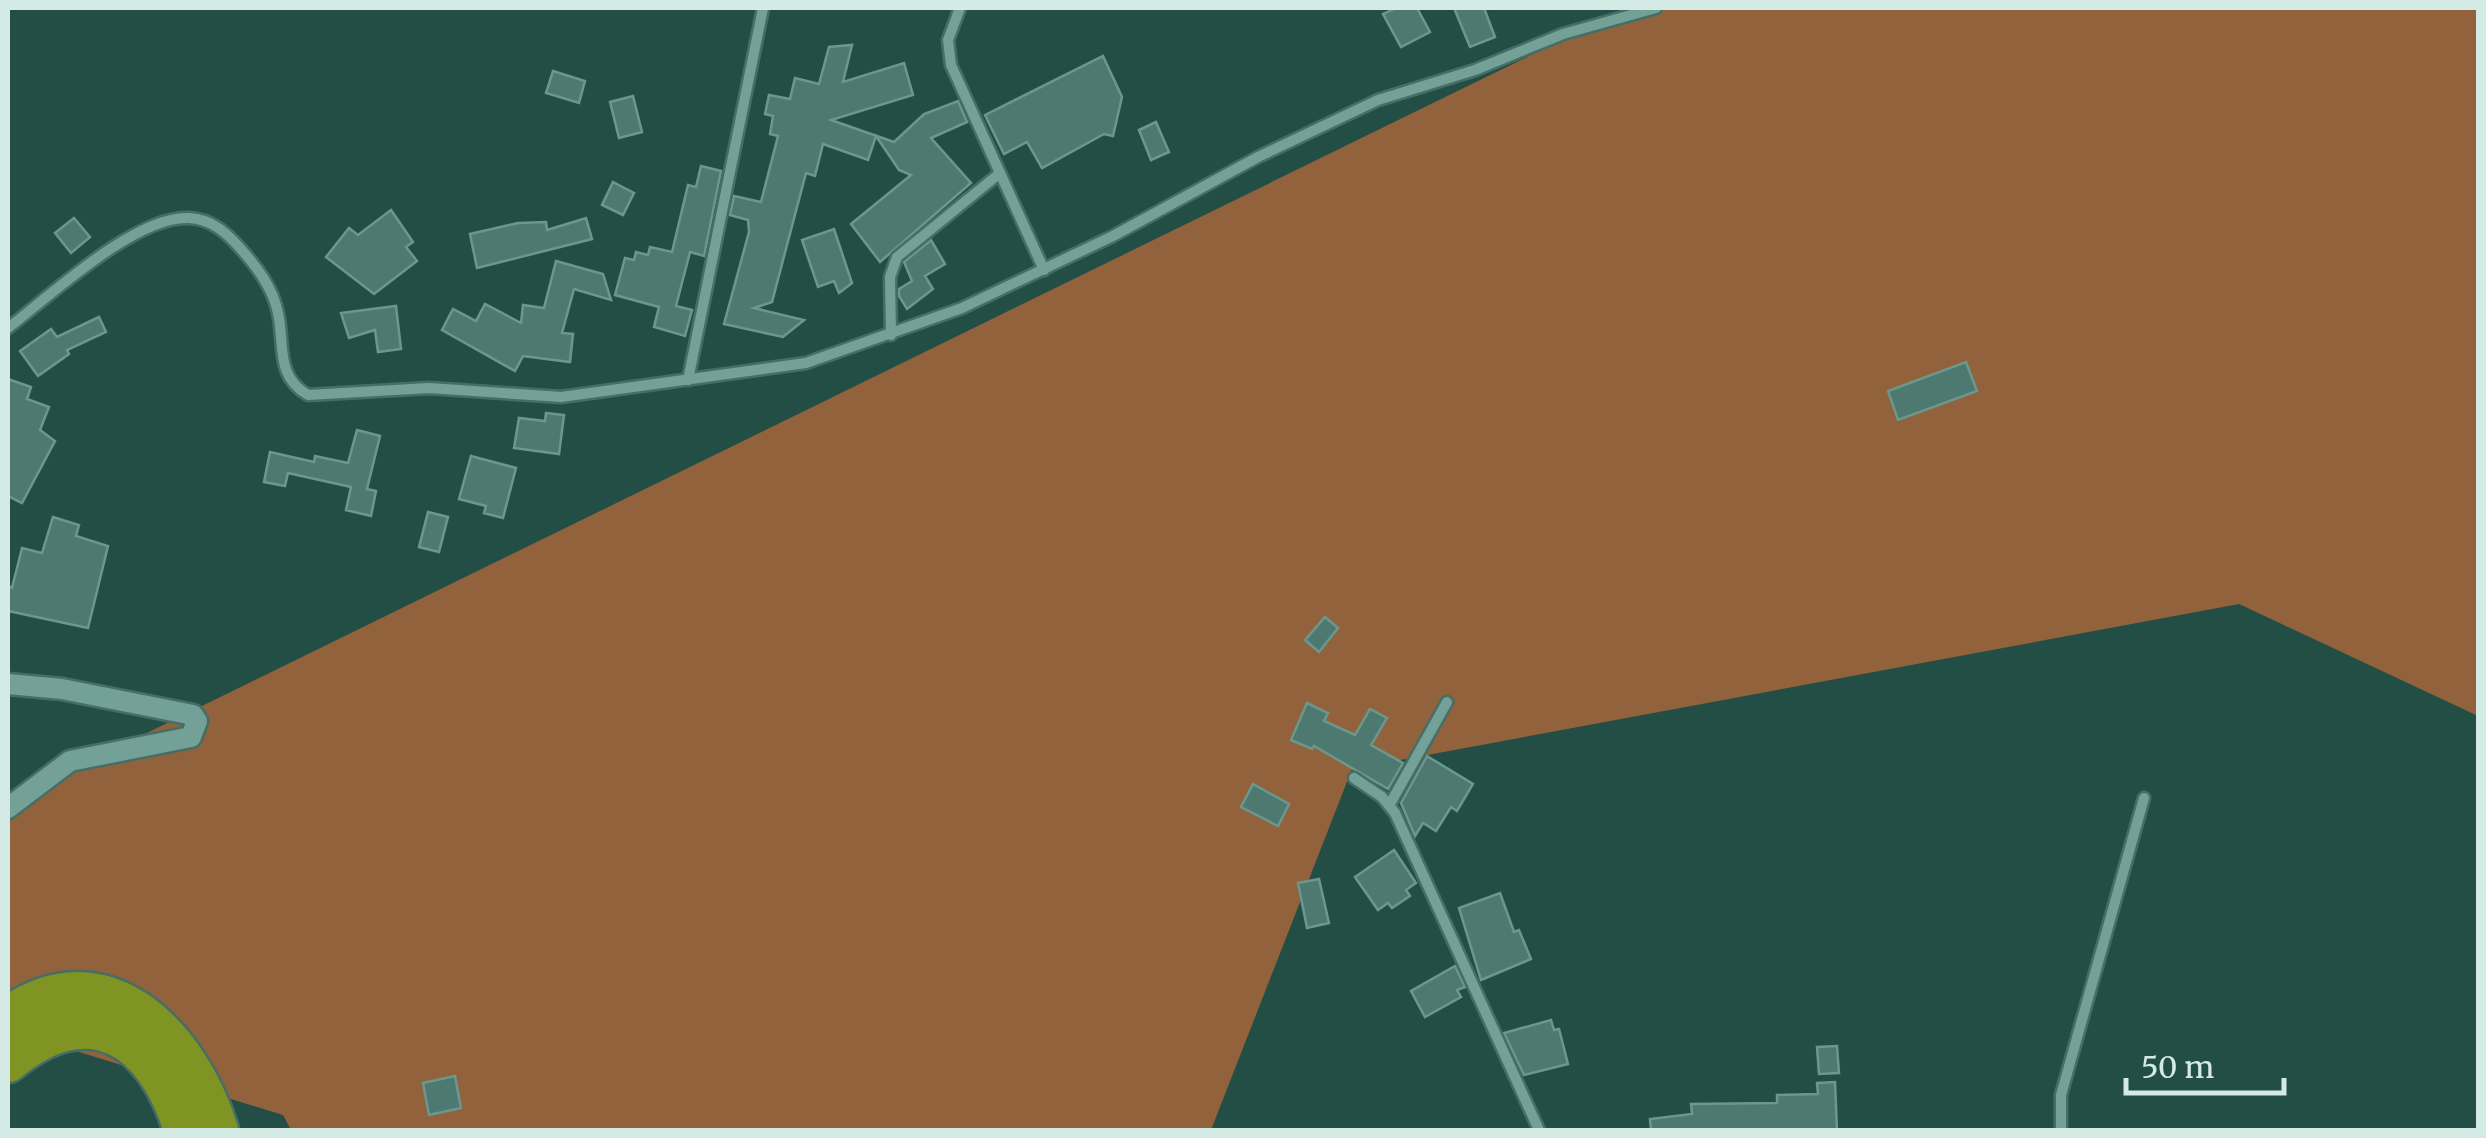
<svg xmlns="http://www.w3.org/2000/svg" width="2486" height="1138" font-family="Merriweather,serif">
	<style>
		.forest { fill: #91623b }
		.building { fill: #4d7970; stroke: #6b988e; stroke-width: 2.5 }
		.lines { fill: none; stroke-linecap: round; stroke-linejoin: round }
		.street-casing { stroke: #466e67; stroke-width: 15 }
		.secondary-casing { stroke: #466e67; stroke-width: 25 }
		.highway-casing { stroke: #466e67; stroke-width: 45 }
		.street { stroke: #74a197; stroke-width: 10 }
		.secondary { stroke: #74a197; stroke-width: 20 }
		.highway { stroke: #7f9423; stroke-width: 40 }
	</style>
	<rect width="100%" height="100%" fill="#224e46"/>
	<path class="forest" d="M1627,8H2478V716L2239,604L1352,769L1211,1130H291L283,1115L8,1030V801Z"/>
	<g class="building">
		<path d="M1396,8H1417L1430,32L1401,47L1383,14Z"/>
		<path d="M1454,8H1484L1495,37L1470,47Z"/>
		<path d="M852,45L843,82L904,63L913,95L831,120L894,142L924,114L958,101L967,122L931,138L971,183L880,262L851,224L911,175L899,170L876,136L868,160L823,144L815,176L806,173L772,302L754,308L804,320L783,337L724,324L749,232L748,220L730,215L734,196L761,202L778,136L770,134L773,116L765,114L769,95L790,99L795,78L819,84L829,47Z"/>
		<path d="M1103,56L1122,97L1113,136L1104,134L1042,168L1027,142L1004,154L985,115Z"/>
		<path d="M553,71L585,81L579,103L546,93Z"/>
		<path d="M633,96L642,132L619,138L610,102Z"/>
		<path d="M1156,122L1169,152L1151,160L1139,130Z"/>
		<path d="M701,166L721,171L704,256L690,252L676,306L692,310L685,336L654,327L659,307L615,295L625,258L634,260L636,252L648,255L650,247L672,252L688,185L696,187Z"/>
		<path d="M613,182L634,193L623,215L602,205Z"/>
		<path d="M391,210L413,242L406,247L417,261L374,294L326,257L349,228L358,235Z"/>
		<path d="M74,218L90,237L71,253L55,233Z"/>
		<path d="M586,218L592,239L477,268L470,234L518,223L546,222L547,230Z"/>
		<path d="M834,229L852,283L839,293L834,281L818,287L802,240Z"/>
		<path d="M931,240L945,264L925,276L933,289L907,309L899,296V289L912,281L904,262Z"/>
		<path d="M556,261L603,274L611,300L574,289L562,333L573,334L570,362L523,356L515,371L442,330L453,309L476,321L485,304L521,323L523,305L544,308Z"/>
		<path d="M396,306L401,349L378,352L375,330L349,338L341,313Z"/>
		<path d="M99,317L106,332L67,350L69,354L38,376L20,351L51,329L57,337Z"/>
		<path d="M1966,362L1977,391L1898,420L1888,391Z"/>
		<path d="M8,379L31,387L27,399L49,407L40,430L55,441L22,503L8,496Z"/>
		<path d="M546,413L564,415L559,454L514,448L519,418L545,421Z"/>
		<path d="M357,430L380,436L367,489L376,491L371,516L346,510L351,487L288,473L285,486L264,482L270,452L314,462L315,456L348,463Z"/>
		<path d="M471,456L516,468L503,518L484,513L486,506L459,499Z"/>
		<path d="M428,512L448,517L439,552L419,547Z"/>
		<path d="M53,517L79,525L76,536L108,546L88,628L8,611V586L12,588L22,548L42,553Z"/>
		<path d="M1325,617L1338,628L1319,652L1305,640Z"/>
		<path d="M1307,703L1328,713L1324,721L1355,735L1370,709L1387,718L1371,745L1403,763L1388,789L1314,746L1312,749L1291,740Z"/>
		<path d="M1427,756L1473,784L1457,811L1451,807L1436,831L1423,823L1415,836L1401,803Z"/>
		<path d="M1253,784L1289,804L1278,826L1241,807Z"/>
		<path d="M1394,850L1416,883L1406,890L1410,896L1392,908L1388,903L1378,910L1355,877Z"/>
		<path d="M1319,879L1329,923L1307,928L1298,883Z"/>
		<path d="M1500,893L1514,932L1519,930L1531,959L1481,980L1459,908Z"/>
		<path d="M1455,966L1465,987L1457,990L1461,997L1425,1017L1411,991Z"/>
		<path d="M1551,1020L1554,1030L1559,1029L1568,1064L1524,1075L1504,1033Z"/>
		<path d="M1837,1046L1839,1073L1819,1074L1817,1047Z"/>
		<path d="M455,1076L461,1108L429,1115L423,1083Z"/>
		<path d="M1835,1082L1837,1130H1651L1650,1119L1692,1114L1691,1104L1777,1103V1095L1818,1094L1817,1083Z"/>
	</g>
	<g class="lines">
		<g class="street-casing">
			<g id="street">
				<path d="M960,8L948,40L951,65L1044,270"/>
				<path d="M8,328C50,296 136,215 189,218C211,219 226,232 240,248C257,267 273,288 278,313C285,345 275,376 308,395L429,388L561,397L806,363L962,308L1113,236L1258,157L1378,100L1475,70L1563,34L1656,8"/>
				<path d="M891,335L890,277L897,257L1000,173"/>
				<path d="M688,380L763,8"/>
				<path d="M1354,778L1382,797L1395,813L1539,1130"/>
				<path d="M1390,804L1447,702"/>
				<path d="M2061,1130V1095L2144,798"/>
			</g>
		</g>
		<g class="secondary-casing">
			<path id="secondary" d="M8,684L62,689L193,715L197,721L191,737L70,761L8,808"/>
		</g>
		<g class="highway-casing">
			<g id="highway">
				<path d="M8,1017C106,946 190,1039 218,1130"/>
				<path d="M8,1062C90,994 156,1037 184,1130"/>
			</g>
		</g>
		<use href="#street" class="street"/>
		<use href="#secondary" class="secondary"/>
		<use href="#highway" class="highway"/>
	</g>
	<rect width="2486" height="1138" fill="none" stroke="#d3eae5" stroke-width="20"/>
	<path d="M2126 1078v15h158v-15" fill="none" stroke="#d3eae5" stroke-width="5"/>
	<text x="2141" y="1078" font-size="30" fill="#d3eae5" stroke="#224e46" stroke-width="8" paint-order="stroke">50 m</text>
</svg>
